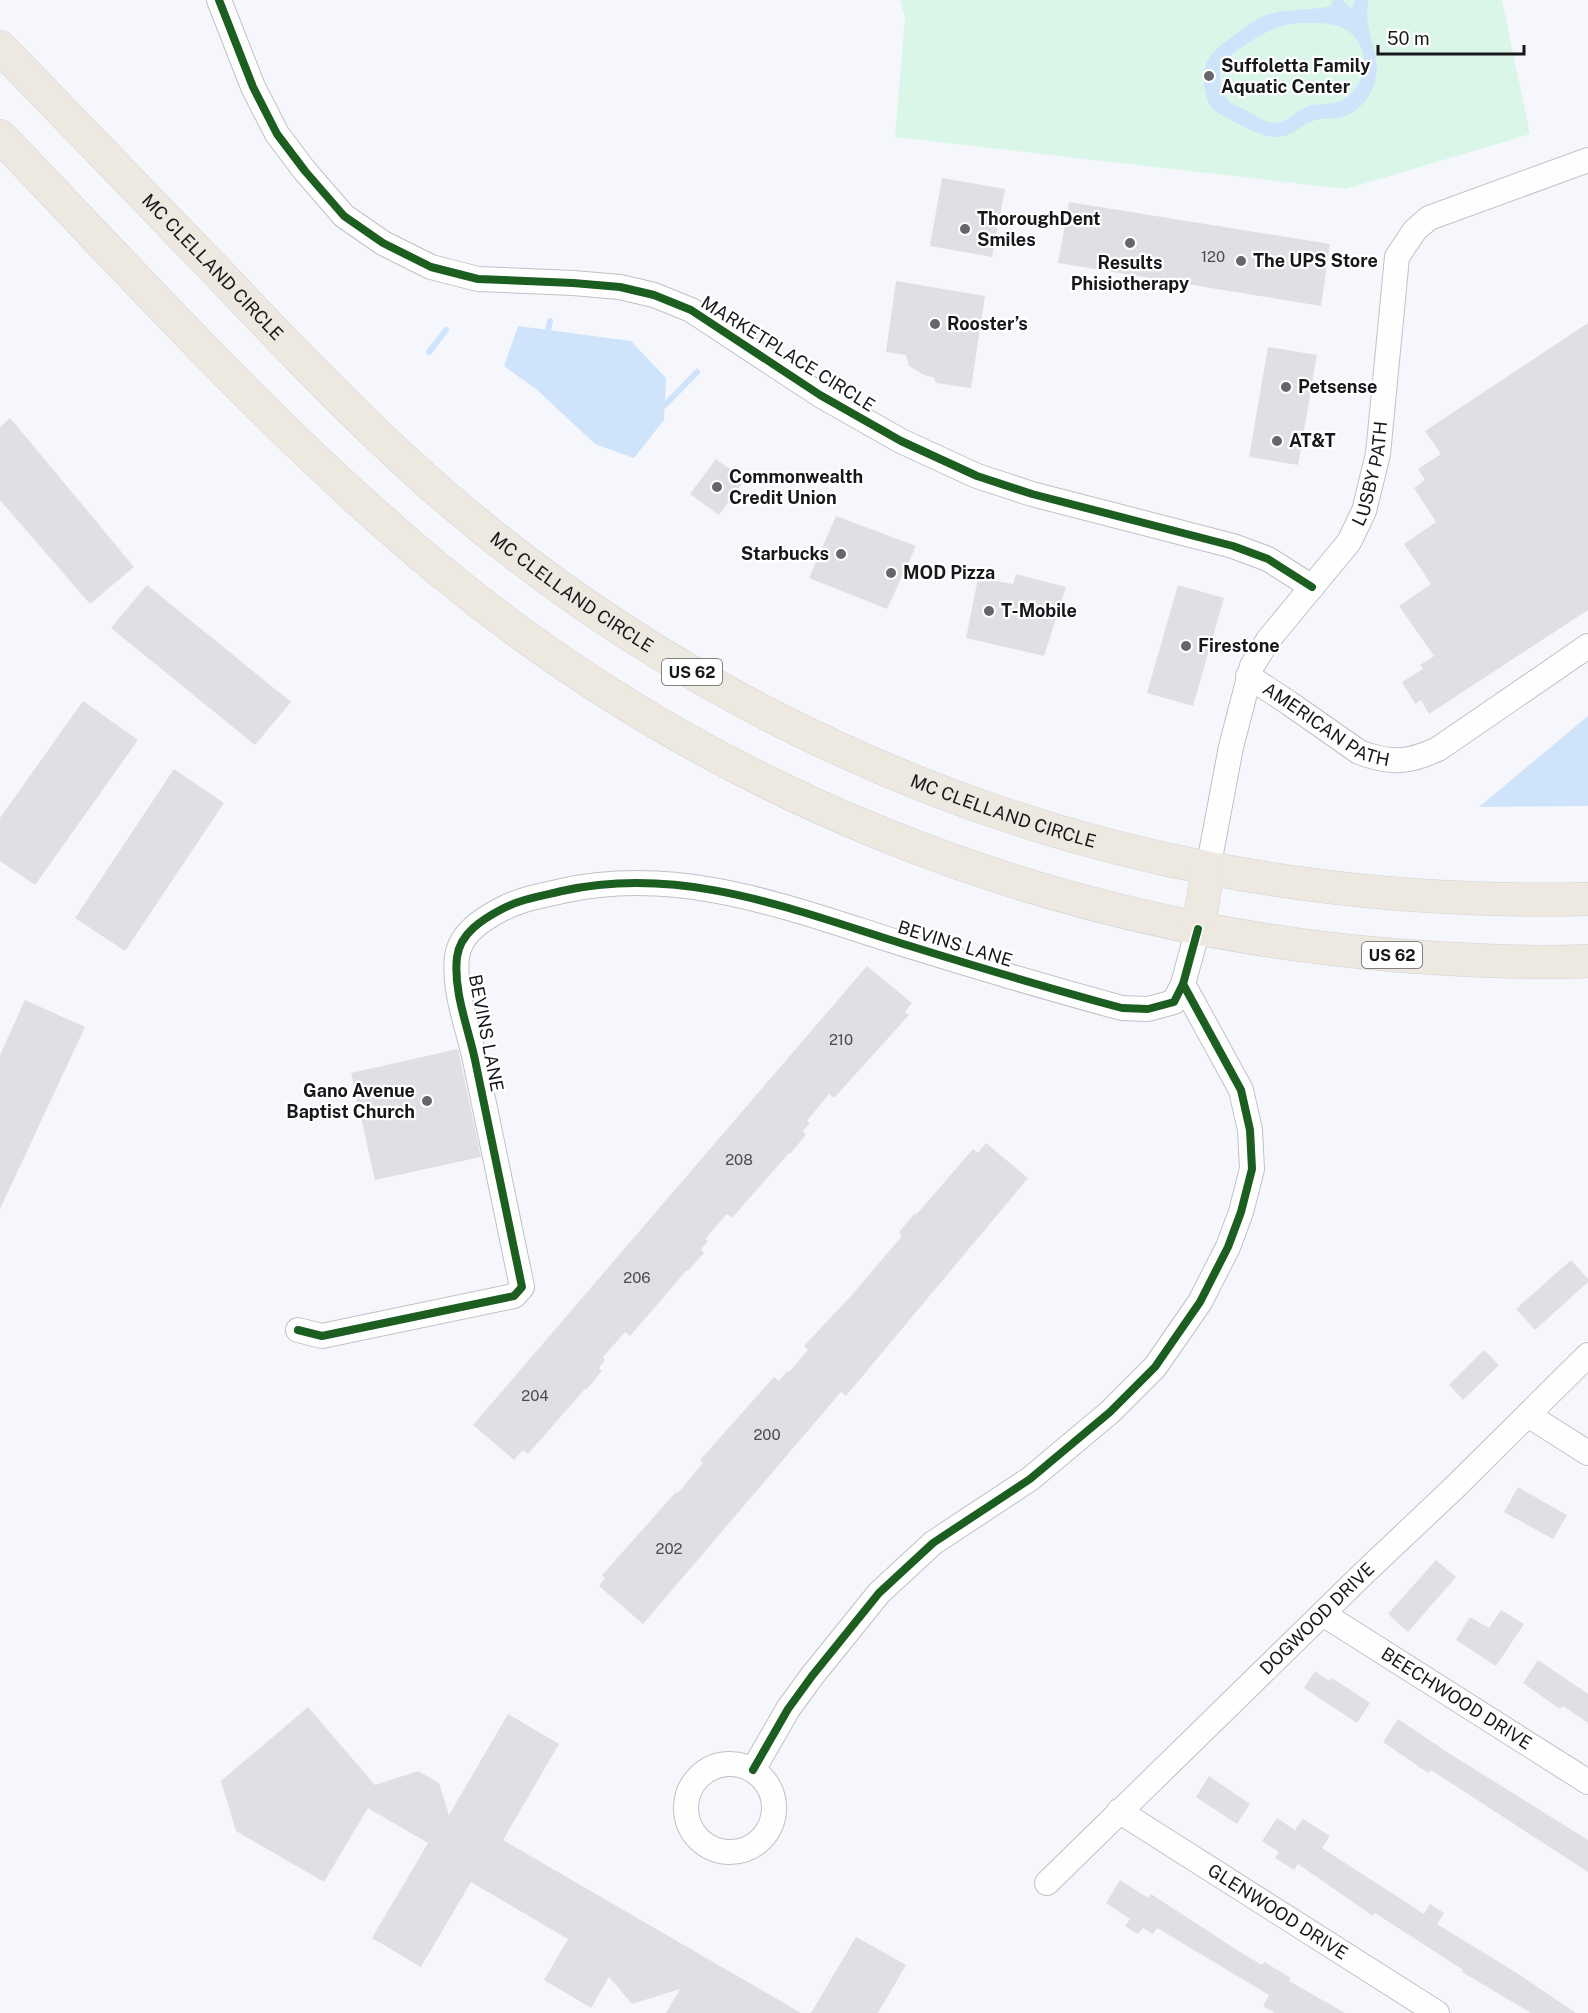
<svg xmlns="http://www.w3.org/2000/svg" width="1588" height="2013" font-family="'Public Sans',sans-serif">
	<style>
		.green { fill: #daf6e9 }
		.water { fill: #cfe4fb; fill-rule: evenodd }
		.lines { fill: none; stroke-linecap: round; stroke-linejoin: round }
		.stream { stroke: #cfe4fb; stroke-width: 6 }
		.building { fill: #e0e0e4 }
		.minor-casing { stroke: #c1c1c5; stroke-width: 26 }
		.trunk-casing { stroke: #d2d2d5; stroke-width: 34 }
		.minor { stroke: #fefeff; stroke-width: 24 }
		.trunk { stroke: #ede8e0; stroke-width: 33 }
		.cycleway-casing { stroke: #fff; stroke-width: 11 }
		.cycleway { stroke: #1b5e20; stroke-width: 8 }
		.poi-dot { fill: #65666a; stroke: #fff; stroke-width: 2 }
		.labels { text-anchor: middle; stroke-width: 4.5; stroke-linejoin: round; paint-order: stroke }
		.number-label { font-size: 15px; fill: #4a4b4e }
		.shield { fill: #fff; stroke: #5d5d5f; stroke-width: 1.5 }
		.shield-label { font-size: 16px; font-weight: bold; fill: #17181b }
		.poi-label { font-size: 18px; font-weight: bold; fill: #17181b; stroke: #fff; text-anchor: start }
		.street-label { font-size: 18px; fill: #17181b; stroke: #fff }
	</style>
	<rect width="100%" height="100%" fill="#f6f7fc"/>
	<path class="green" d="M900,0H1502L1530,134L1346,189L895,137L905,18Z"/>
	<g class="water">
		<path d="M1333,0H1343L1350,8L1353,7L1355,0H1369C1359,35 1392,59 1368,97C1363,106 1350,116 1339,118C1332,119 1324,118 1316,120C1303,123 1293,136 1280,137C1265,138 1249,130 1237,123C1229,119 1220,115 1213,109C1207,102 1205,93 1204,84C1202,59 1214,50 1233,36C1241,30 1249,23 1259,18C1282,7 1307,12 1331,6ZM1300,23C1323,23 1348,21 1360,45C1371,65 1359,95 1337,102C1327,105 1316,103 1306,107C1294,112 1287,123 1274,123C1265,123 1256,116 1249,112C1243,108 1234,106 1229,101C1217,89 1218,70 1227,58C1248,42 1272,25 1300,23Z"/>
		<path d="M518,326L631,341L666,378L664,420L634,458L595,444L536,389L504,366Z"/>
		<path d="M1588,716V806L1479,807Z"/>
	</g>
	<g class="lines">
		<g class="stream">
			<path d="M547,337L550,321"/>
			<path d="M429,352L446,330"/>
			<path d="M659,406H664L697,372"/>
		</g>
	</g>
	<g class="building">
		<path d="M942,178L1005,189L992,257L930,246Z"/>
		<path d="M1069,202L1330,244L1321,306L1058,263Z"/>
		<path d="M896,281L985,296L971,388L936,383L934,377L926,376L909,366L906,355L886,352Z"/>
		<path d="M1588,323V610L1429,714L1421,700L1415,704L1402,682L1423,669L1420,665L1434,656L1399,606L1431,584L1404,544L1436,522L1414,488L1425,480L1418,469L1441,454L1425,431Z"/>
		<path d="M1268,347L1317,355L1298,465L1249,457Z"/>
		<path d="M10,418L134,567L90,604L0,500V427Z"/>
		<path d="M716,459L745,480L719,515L690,494Z"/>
		<path d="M836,516L916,546L887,609L809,578Z"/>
		<path d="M1016,574L1066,587L1044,656L966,638L978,578L1013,584Z"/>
		<path d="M147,585L291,702L255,745L111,628Z"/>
		<path d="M1178,585L1224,598L1193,706L1147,693Z"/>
		<path d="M83,701L138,740L35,885L0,861V818Z"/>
		<path d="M174,769L224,803L125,951L75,918Z"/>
		<path d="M867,966L912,1003L905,1012L909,1015L834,1098L829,1094L807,1121L810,1123L803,1131L806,1135L790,1154L789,1153L732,1218L727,1214L705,1239L708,1241L701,1249L704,1253L688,1271L687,1270L630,1336L625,1332L603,1357L605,1360L599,1368L602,1371L586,1390L585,1389L528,1454L523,1450L514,1460L473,1425Z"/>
		<path d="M25,1000L85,1027L0,1209V1055Z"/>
		<path d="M458,1049L481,1157L375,1180L351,1073Z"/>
		<path d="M986,1143L1028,1178L846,1396L841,1392L643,1624L599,1586L605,1578L602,1575L676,1492L678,1493L703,1463L700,1460L774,1377L779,1381L787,1371L789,1372L808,1350L804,1346L850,1297L902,1236L899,1232L915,1213L916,1215L973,1149L978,1153Z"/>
		<path d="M1571,1260L1588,1279V1282L1535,1330L1516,1309Z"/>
		<path d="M1484,1350L1499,1365L1463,1400L1449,1385Z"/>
		<path d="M1518,1487L1567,1515L1553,1539L1504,1512Z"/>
		<path d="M1436,1560L1456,1577L1408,1632L1388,1614Z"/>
		<path d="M1501,1610L1524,1624L1496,1666L1456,1640L1470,1617L1489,1628Z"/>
		<path d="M1538,1660L1588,1694V1723L1563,1706L1560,1709L1523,1683Z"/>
		<path d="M1315,1671L1329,1681L1332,1678L1370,1703L1357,1723L1304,1688Z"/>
		<path d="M308,1707L375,1785L418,1771L439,1783L449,1815L508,1714L559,1744L503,1840L801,2013H666L680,1989L632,2004L609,1977L591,2008L544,1980L568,1939L471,1882L421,1967L372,1938L428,1843L368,1808L324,1882L236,1831L221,1781Z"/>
		<path d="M1398,1719L1447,1752L1588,1840V1872L1431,1770L1428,1773L1383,1742Z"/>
		<path d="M1209,1776L1250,1804L1237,1824L1196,1797Z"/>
		<path d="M1277,1818L1295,1830L1303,1819L1330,1836L1322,1848L1424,1914L1430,1904L1444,1913L1437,1924L1520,1975L1576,2013H1531L1462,1972L1463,1970L1375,1913L1373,1916L1298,1864L1294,1870L1275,1858L1279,1852L1262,1841Z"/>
		<path d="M1120,1880L1148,1898L1151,1894L1237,1950L1262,1965L1264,1962L1291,1978L1289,1981L1345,2013H1275L1263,2006L1269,1995L1157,1928L1153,1934L1143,1928L1138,1934L1125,1926L1130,1919L1106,1903Z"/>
		<path d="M856,1937L906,1965L878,2013H811Z"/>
	</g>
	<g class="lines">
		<g class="minor-casing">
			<g id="minor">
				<path d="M219,0L253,87L277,134L305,171L344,216L383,243L431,267L478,279L573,283L620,287L654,295L691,310L820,395L901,441L977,476L1032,494L1233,546L1268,559L1312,587"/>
				<path id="s1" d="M1248,676L1289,703L1359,752C1390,764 1408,763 1438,749L1588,646"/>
				<path id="s2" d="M1208,869L1231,747L1252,666L1268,640L1349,542L1364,511L1378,454L1397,257L1415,230L1429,218L1588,160"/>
				<path d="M298,1330L322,1336L514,1296L522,1287C506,1211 491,1135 475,1060C468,1027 453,991 457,957C460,933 483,919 502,909C521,899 541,896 562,891C684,864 796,911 910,946C981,968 1051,989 1122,1008L1148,1009L1174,1002L1183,984L1198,929"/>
				<path d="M1528,1415L1588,1453"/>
				<path id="s3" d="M1323,1614L1588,1782"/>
				<circle cx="730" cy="1808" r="44"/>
				<path d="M753,1770L788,1709L812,1676L879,1593L933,1543L1030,1479L1110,1412L1155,1367L1200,1302L1228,1247L1241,1212L1252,1169L1250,1130L1241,1090L1183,984"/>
				<path id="s4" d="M1119,1811L1437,2013"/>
				<path id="s5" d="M1047,1883L1363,1574L1454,1488L1588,1355"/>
			</g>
		</g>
		<g class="trunk-casing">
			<g id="trunk">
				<path id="s6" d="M0,47C68,117 135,187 203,257C281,339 358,421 443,495C658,681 934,817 1213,869C1334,892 1465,902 1588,899"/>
				<path d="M0,136C142,284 280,438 438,569C709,793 1042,926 1392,955C1457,960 1523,964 1588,961"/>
				<path d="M1198,929L1208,869"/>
			</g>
		</g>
		<use href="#minor" class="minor"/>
		<use href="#trunk" class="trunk"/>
		<g class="cycleway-casing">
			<g id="cycleway">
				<path d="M219,0L253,87L277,134L305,171L344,216L383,243L431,267L478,279L573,283L620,287L654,295L691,310L820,395L901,441L977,476L1032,494L1233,546L1268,559L1312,587"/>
				<path d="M298,1330L322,1336L514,1296L522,1287C506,1211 491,1135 475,1060C468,1027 453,991 457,957C460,933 483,919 502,909C521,899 541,896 562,891C684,864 796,911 910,946C981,968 1051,989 1122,1008L1148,1009L1174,1002L1183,984L1198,929"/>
				<path d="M753,1770L788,1709L812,1676L879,1593L933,1543L1030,1479L1110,1412L1155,1367L1200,1302L1228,1247L1241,1212L1252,1169L1250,1130L1241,1090L1183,984"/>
			</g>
		</g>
		<use href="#cycleway" class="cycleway"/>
	</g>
	<g class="poi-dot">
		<circle cx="1209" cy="76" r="6"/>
		<circle cx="965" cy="229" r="6"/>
		<circle cx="1130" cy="243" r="6"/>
		<circle cx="1241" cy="261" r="6"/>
		<circle cx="935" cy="324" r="6"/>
		<circle cx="1286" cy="387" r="6"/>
		<circle cx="1277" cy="441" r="6"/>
		<circle cx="717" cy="487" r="6"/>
		<circle cx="841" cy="554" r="6"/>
		<circle cx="891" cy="573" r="6"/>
		<circle cx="989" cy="611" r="6"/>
		<circle cx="1186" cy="646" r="6"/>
		<circle cx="427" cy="1101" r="6"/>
	</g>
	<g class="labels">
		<g class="number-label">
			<text x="1213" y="262">120</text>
			<text x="841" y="1045">210</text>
			<text x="739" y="1165">208</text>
			<text x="637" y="1283">206</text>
			<text x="535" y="1401">204</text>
			<text x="767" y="1440">200</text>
			<text x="669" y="1554">202</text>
		</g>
		<g class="shield">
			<rect x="662" y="659" width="60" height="26" rx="4.5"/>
			<rect x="1362" y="942" width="60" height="26" rx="4.5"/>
		</g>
		<g class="shield-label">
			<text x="692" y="678">US 62</text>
			<text x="1392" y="961">US 62</text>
		</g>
		<g class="poi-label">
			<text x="1221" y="72">Suffoletta Family<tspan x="1221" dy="21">Aquatic Center</tspan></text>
			<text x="977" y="225">ThoroughDent<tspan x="977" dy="21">Smiles</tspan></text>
			<text x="1253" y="267">The UPS Store</text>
			<text x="1130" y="269" text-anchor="middle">Results<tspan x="1130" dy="21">Phisiotherapy</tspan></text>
			<text x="947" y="330">Rooster’s</text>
			<text x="1298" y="393">Petsense</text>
			<text x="1289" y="447">AT&amp;T</text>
			<text x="729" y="483">Commonwealth<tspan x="729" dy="21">Credit Union</tspan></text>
			<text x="829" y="560" text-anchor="end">Starbucks</text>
			<text x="903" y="579">MOD Pizza</text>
			<text x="1001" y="617">T-Mobile</text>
			<text x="1198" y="652">Firestone</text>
			<text x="415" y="1097" text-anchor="end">Gano Avenue<tspan x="415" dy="21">Baptist Church</tspan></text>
		</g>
		<g class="street-label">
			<text dy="6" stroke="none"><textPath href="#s6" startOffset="306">MC CLELLAND CIRCLE</textPath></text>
			<text transform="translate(788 354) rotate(32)" y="6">MARKETPLACE CIRCLE</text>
			<text dy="6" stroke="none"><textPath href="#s2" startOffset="438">LUSBY PATH</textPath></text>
			<text dy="6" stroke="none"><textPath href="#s6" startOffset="792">MC CLELLAND CIRCLE</textPath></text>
			<text dy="6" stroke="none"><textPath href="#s1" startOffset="93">AMERICAN PATH</textPath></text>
			<text dy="6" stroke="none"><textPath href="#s6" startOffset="1278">MC CLELLAND CIRCLE</textPath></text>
			<text transform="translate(955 944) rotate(17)" y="6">BEVINS LANE</text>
			<text transform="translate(486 1033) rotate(79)" y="6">BEVINS LANE</text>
			<text dy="6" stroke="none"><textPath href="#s5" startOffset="378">DOGWOOD DRIVE</textPath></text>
			<text dy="6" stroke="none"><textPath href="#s3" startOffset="158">BEECHWOOD DRIVE</textPath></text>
			<text dy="6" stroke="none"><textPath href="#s4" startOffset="188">GLENWOOD DRIVE</textPath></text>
		</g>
	</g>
	<path d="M1378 45v9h146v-9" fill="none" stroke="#17181b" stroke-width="3"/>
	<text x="1387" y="45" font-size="18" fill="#17181b" stroke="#ffffff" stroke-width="4.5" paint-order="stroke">50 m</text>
</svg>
